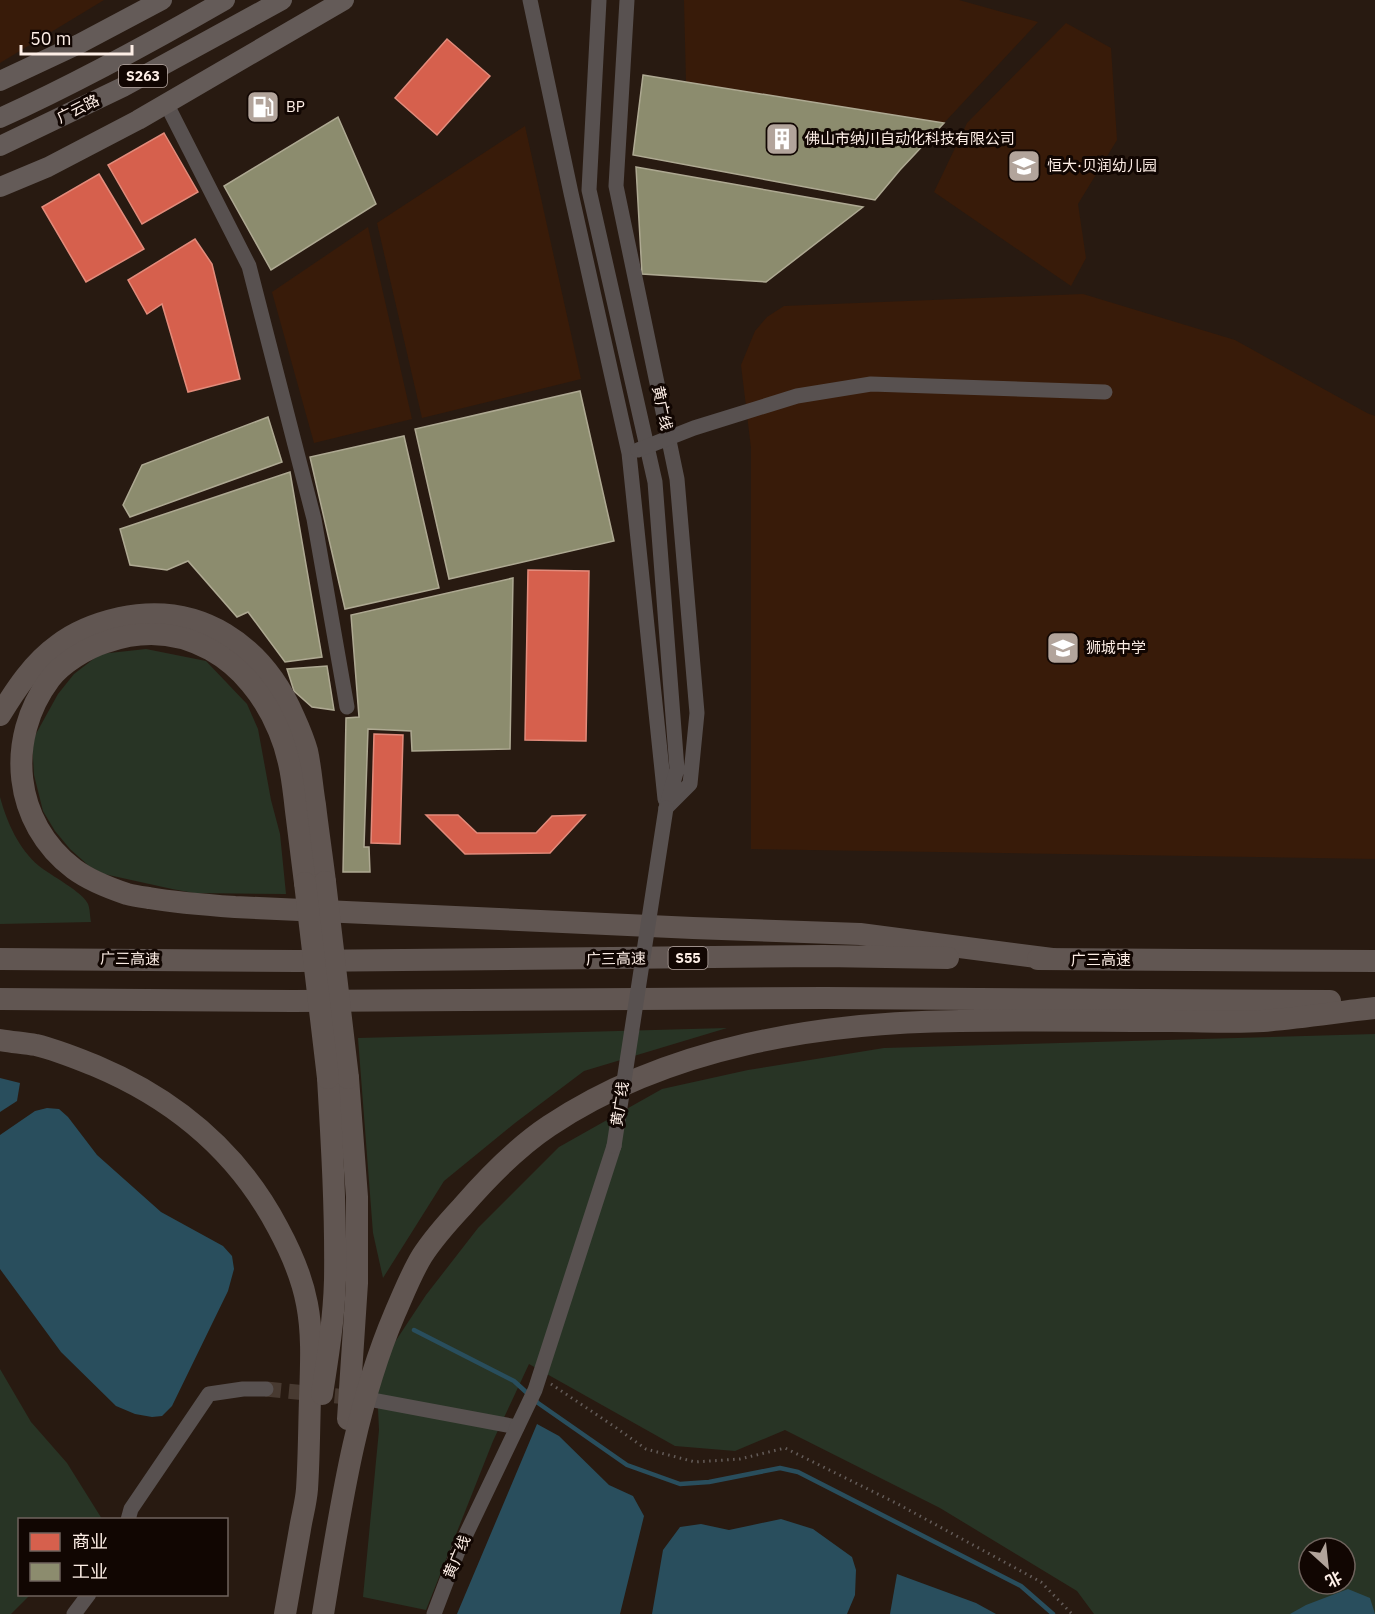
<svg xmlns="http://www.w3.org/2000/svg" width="1375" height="1614" font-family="'IBM Plex Sans','Noto Sans SC',sans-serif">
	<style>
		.built { fill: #381b09 }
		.green { fill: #283425; fill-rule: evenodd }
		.water { fill: #294e5d }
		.shops { fill: #d6604d; stroke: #e28b7b; stroke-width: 1.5 }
		.industry { fill: #8c8c6e; stroke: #aea992; stroke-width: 1.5 }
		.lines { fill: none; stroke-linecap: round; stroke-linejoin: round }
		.stream { stroke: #294e5d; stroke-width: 4.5 }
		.minor-tunnel { stroke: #483a31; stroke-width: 15; stroke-dasharray: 15 8; stroke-linecap: butt }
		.path { stroke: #645c59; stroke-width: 3; stroke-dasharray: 1.5 4.5; stroke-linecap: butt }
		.minor { stroke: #585150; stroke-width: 15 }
		.major { stroke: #645b58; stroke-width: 20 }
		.highway { stroke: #615652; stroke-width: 22 }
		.minor-bridge { stroke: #585150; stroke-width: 15 }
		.highway-bridge { stroke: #615652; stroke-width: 22 }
		.labels { text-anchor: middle; stroke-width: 6; stroke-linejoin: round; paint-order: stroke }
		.shield { fill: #110602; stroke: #b6a8a2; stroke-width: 1.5 }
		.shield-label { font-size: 14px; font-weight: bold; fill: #fdeee6 }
		.poi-label { font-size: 15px; fill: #fdeee6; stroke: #110602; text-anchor: start }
		.street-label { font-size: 15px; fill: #fdeee6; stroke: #110602 }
	</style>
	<rect width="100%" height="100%" fill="#281a11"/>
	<g class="built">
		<path d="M0,0H104L0,63Z"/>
		<path d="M684,0H959L1038,22L944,123L686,82Z"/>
		<path d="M1066,23L1111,48L1117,140L1078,204L1086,258L1071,286L934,192L967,123Z"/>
		<path d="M525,126L581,379L422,418L377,223Z"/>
		<path d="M368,227L412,419L314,443L272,292Z"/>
		<path d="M1083,294L1235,340L1367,413L1375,416V859L751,849V448L741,365L755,331L767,317L784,306Z"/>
	</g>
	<g class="green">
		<path d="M146,649L206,661L247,704L258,729L271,800L280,834L286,894L194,893L172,889L104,874L89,866L70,849L55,831L43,811L34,775L32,741L58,694L74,674L100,654Z"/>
		<path d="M0,797C7,823 19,849 39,866C50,875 83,892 88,904C90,909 90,917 91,922L0,924Z"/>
		<path d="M727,1028L584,1071L515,1123L444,1181L383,1278L373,1233L358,1038Z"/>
		<path d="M1375,1034V1614H1094L1077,1591L940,1508L785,1430L735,1451L675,1446L529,1364L493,1441L426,1610L363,1597L379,1430L377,1387L385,1357L426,1295L478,1228L559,1147L662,1089L748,1070L884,1048ZM1309,1548H1345V1584H1309Z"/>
		<path d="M0,1369L31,1422L67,1463L102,1519L20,1520V1594L30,1595L11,1614H0Z"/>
	</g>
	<g class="water">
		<path d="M0,1078L20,1083L17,1101L0,1112Z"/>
		<path d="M47,1108L59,1109L68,1117L97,1155L161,1212L223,1246L232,1256L234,1269L228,1291L172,1406L162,1416L152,1417L135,1414L116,1406L61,1352L0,1269V1135L35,1111Z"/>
		<path d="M537,1424L559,1436L609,1485L633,1496L644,1516L620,1614H457Z"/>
		<path d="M781,1519L813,1529L852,1557L856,1570L855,1595L847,1614H652L663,1550L680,1527L701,1524L729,1530Z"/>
		<path d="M897,1574L976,1603L996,1614H890Z"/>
		<path d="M1348,1589L1370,1598L1375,1614H1290L1306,1605Z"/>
	</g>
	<g class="shops">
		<path d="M447,39L490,76L437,135L395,98Z"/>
		<path d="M164,133L198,192L142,224L108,165Z"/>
		<path d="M99,174L144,249L86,282L42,207Z"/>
		<path d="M195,239L212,264L240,379L188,392L162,304L147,314L128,280Z"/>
		<path d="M528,570L589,571L586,741L525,740Z"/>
		<path d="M374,734L403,735L400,844L371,843Z"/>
		<path d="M426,815H458L477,833H536L552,816L585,815L550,853L465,854Z"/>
	</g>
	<g class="industry">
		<path d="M643,75L686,82L944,123L900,170L875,200L633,155Z"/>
		<path d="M338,117L376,204L271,270L224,186Z"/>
		<path d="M636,167L863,207L766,282L642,274Z"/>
		<path d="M580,391L614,541L449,579L415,429Z"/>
		<path d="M268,417L282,462L130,517L123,505L142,465Z"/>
		<path d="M404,436L439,588L345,609L310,457Z"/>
		<path d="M290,472L322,657L285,662L248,612L237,617L188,561L167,570L130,565L120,529Z"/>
		<path d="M513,578L510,749L412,751L411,731L368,729L364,847H369L370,872H343L346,718L359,717L351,615Z"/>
		<path d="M327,666L334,710L312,707L294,691L287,669Z"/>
	</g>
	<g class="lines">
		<path class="stream" d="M414,1330L514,1381L538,1403L627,1465L680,1484L709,1482L780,1468L798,1472L1021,1586L1053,1614"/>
		<path class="minor-tunnel" d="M266,1389L358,1398"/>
		<path class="path" d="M551,1384L615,1427L646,1449L695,1462L740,1459L785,1448L896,1503L1041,1582L1072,1614"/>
		<g class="minor">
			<path d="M530,0L571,193L629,453L665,799"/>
			<path d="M599,0L589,190L655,482L677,769L666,808L690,784L697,713L677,479L616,186L627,0"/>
			<path d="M166,103L249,266L314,519L347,707"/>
			<path d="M638,450L694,428L797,396L871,384L1105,392"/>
			<path d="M373,1400L517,1427"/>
			<path d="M128,1520L131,1509L209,1394L243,1389H266"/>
			<path d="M74,1614L89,1594"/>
			<path d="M434,1614L458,1551L535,1390L614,1146"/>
		</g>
		<g class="major">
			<path d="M0,81L79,44L162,0"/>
			<path d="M0,118C77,83 152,42 225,0"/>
			<path d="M0,146L123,87L282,0"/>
			<path d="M0,187L48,167L138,120L344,0"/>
		</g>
		<g class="highway">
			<path d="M0,715C16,689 33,663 58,645C76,631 98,623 120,618C200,601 263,645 294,717C299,728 304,740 307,751C311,769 312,788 315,805C318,831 322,857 325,882"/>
			<path d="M305,883C302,859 299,835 296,811C293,783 290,757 279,731C250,660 183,615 106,642C87,648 62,663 50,679C5,739 13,823 74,869C89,880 109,888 127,894C134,896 142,897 149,898C178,903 206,905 235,907L693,928L860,934L1052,959"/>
			<path d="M0,959L297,961L824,956L948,958"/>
			<path d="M1038,959L1375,961"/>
			<path d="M0,999L293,1001L825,998L1330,1001"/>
			<path d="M0,1040C12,1042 24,1043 36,1045C57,1050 76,1058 96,1066C174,1099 238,1152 278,1228C291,1252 302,1277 307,1304C313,1335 311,1367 310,1399C309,1429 309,1459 307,1489C306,1503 302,1516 300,1529C295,1558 290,1586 285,1614"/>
			<path d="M348,1078L357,1197V1283L348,1419"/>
			<path d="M322,1394C328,1356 334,1318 335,1280C336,1212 332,1145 328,1078"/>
			<path d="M323,1614C340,1512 354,1409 395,1313C403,1295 411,1274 422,1256C433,1239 448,1222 462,1207C488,1177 516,1148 549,1126C667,1047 821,1022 960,1021C1031,1020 1101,1021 1171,1021C1202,1021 1233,1023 1263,1021C1300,1018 1338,1012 1375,1008"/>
		</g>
		<path class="minor-bridge" d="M614,1146L666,808"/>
		<g class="highway-bridge">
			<path d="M325,882L348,1078"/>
			<path d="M305,883L328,1078"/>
		</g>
	</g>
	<defs>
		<g id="fuel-square" transform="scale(1.725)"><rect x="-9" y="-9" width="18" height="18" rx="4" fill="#b2a49b" stroke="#110602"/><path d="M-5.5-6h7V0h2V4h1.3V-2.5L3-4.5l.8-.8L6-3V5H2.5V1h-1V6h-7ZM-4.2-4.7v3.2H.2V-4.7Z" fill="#fff"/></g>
		<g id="building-square" transform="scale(1.725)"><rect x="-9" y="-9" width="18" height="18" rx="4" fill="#b2a49b" stroke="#110602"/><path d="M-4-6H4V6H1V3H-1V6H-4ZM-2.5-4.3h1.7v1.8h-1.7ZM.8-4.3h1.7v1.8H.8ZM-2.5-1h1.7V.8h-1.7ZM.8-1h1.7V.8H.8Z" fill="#fff"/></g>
		<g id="school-square" transform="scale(1.725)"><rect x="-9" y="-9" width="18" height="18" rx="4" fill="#b2a49b" stroke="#110602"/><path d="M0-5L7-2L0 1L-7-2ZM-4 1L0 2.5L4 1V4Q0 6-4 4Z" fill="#fff"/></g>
	</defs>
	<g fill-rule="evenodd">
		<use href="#fuel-square" x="263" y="107"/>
		<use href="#building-square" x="782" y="139"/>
		<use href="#school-square" x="1024" y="166"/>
		<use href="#school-square" x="1063" y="648"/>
	</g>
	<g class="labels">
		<g class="shield">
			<rect x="119" y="65" width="48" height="22" rx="4.5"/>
			<rect x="668.5" y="947" width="39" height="22" rx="4.5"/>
		</g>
		<g class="shield-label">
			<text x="143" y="81">S263</text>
			<text x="688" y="963">S55</text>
		</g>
		<g class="poi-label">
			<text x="286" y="112">BP</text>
			<text x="805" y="144">佛山市纳川自动化科技有限公司</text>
			<text x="1047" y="171">恒大·贝润幼儿园</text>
			<text x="1086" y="653">狮城中学</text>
		</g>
		<g class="street-label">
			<text transform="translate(78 109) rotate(-26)" y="5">广云路</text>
			<text transform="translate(662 408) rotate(78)" y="5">黄广线</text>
			<text transform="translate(130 959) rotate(1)" y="5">广三高速</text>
			<text transform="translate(616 959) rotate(-1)" y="5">广三高速</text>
			<text x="1101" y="965">广三高速</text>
			<text transform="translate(620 1104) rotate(-81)" y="5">黄广线</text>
			<text transform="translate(457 1557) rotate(-67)" y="5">黄广线</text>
		</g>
	</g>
	<rect x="18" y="1518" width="210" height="78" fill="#110602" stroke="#6f635d" stroke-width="1.5"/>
	<rect x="30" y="1533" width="30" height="18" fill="#d6604d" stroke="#6f635d" stroke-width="1.5"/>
	<text x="72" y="1548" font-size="18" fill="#fdeee6">商业</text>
	<rect x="30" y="1563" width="30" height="18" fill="#8c8c6e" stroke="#6f635d" stroke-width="1.5"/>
	<text x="72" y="1578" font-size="18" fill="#fdeee6">工业</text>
	<g transform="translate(1327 1566) rotate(153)"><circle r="28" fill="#110602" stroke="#6f635d" stroke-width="1.5"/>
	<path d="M0-4.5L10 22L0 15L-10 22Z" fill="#b2a49b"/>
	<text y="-9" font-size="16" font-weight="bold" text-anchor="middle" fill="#fdeee6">北</text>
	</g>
	<path d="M21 45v9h111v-9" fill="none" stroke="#fdeee6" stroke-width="3"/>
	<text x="30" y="45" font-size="18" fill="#fdeee6" stroke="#110602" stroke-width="4.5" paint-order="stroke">50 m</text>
</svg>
